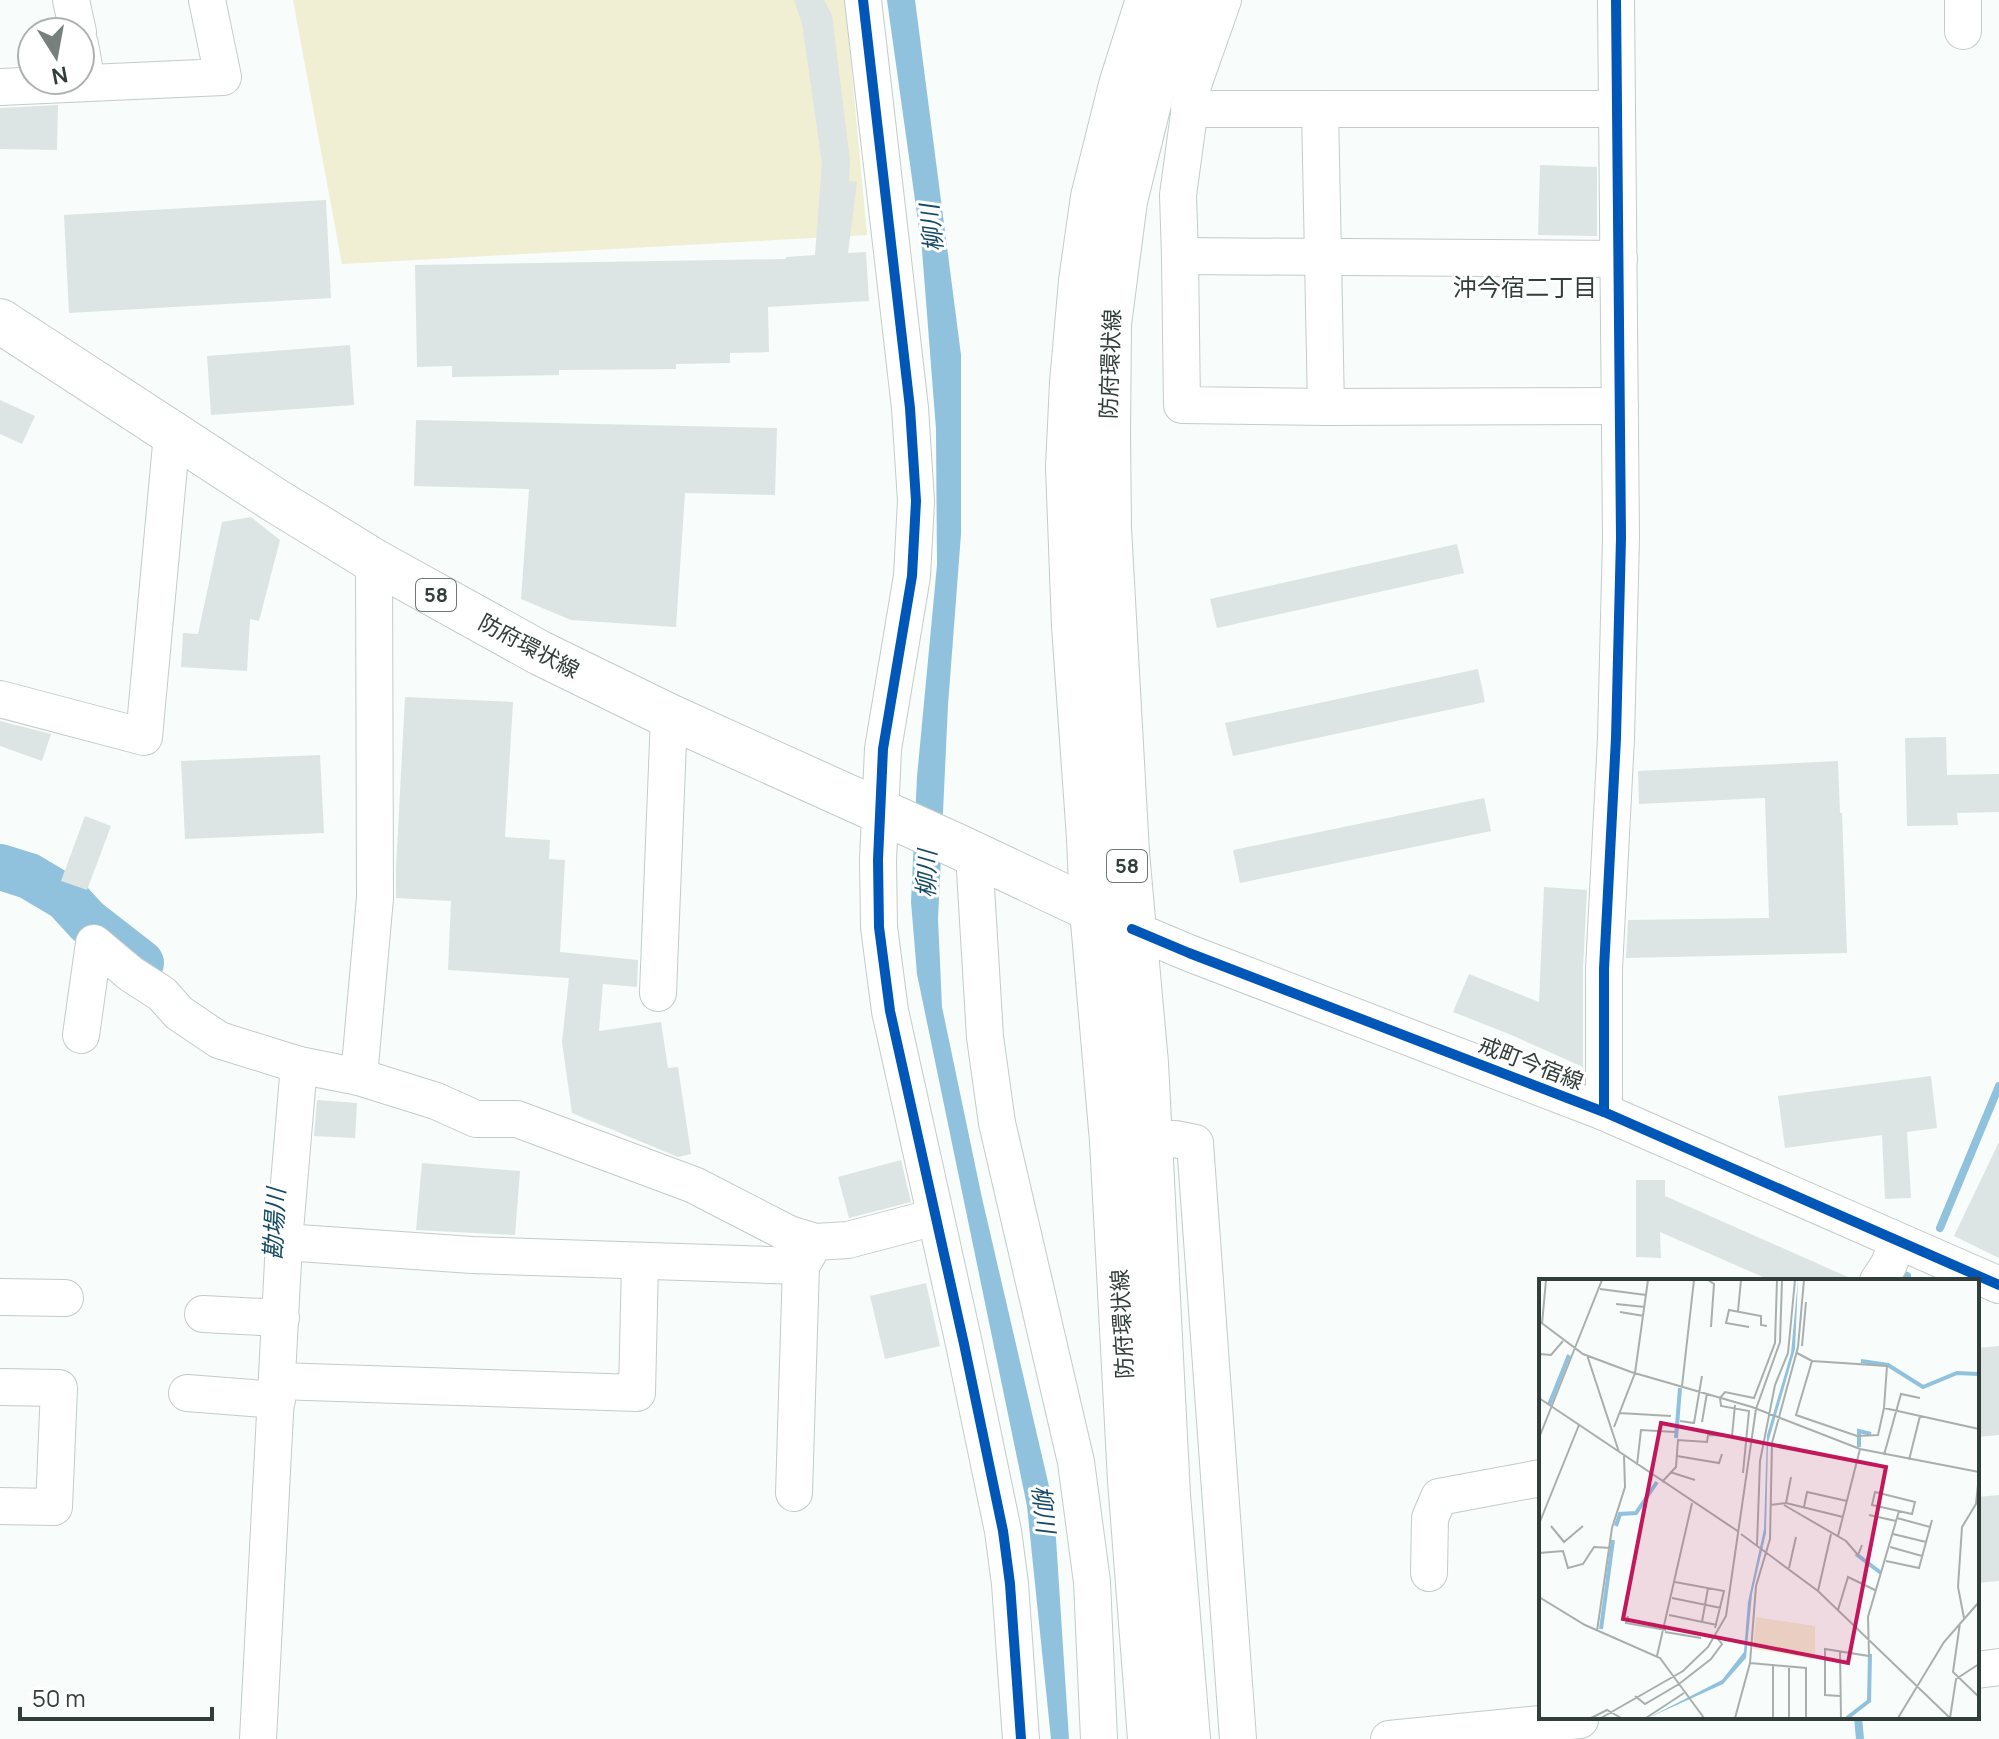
<svg xmlns="http://www.w3.org/2000/svg" width="1999" height="1739" font-family="Manrope,'Noto Sans JP',sans-serif">
	<style>
		.green { fill: #f0eed3 }
		.water { fill: #90c1dd }
		.lines { fill: none; stroke-linecap: round; stroke-linejoin: round }
		.stream { stroke: #90c1dd; stroke-width: 8 }
		.river { stroke: #90c1dd; stroke-width: 46 }
		.building { fill: #dce5e4 }
		.minor-casing { stroke: #c3ccc8; stroke-width: 38 }
		.major-casing { stroke: #c3ccc8; stroke-width: 46 }
		.minor { stroke: #fefffe; stroke-width: 36 }
		.major { stroke: #fefffe; stroke-width: 44 }
		.cycleway-casing { stroke: #fff; stroke-width: 15 }
		.cycleway { stroke: #0057b8; stroke-width: 10 }
		.labels { text-anchor: middle; stroke-width: 6; stroke-linejoin: round; paint-order: stroke }
		.shield { fill: #fff; stroke: #6f7874; stroke-width: 2 }
		.shield-label { font-size: 20px; font-weight: bold; fill: #313e39 }
		.street-label { font-size: 22px; fill: #313e39; stroke: #fff }
		.water-label { font-size: 24px; font-style: italic; fill: #154b68; stroke: #fff }
		.neighbourhood-label { font-size: 24px; fill: #313e39; stroke: #fff }
		.inset-river { fill: none; stroke: #90c1dd; stroke-width: 4 }
		.inset-road { fill: none; stroke: #a8b0ad; stroke-width: 2 }
		.view { fill: #c2185b; fill-opacity: 0.15; stroke: #c2185b; stroke-width: 4 }
		.inset-edge { fill: none; stroke: #313e39; stroke-width: 4 }
	</style>
	<rect width="100%" height="100%" fill="#f8fcfa"/>
	<path class="green" d="M293,0H845L867,235L342,264Z"/>
	<path class="water" d="M887,0H915L961,355V534L948,705L938,919L942,1007L982,1198L1054,1508L1069,1739H1051L1027,1506L917,974L911,902L917,777L937,565L936,429L922,250Z"/>
	<g class="lines">
		<g class="stream">
			<path d="M1940,1228L1999,1086"/>
			<path d="M1904,1281L1907,1276"/>
			<path d="M1858,1717L1860,1739"/>
		</g>
		<path class="river" d="M0,867L29,876L66,898L87,921L141,963"/>
	</g>
	<g class="building">
		<path d="M794,0H824L832,15L850,160L849,181L857,182L848,253L866,252L869,301L768,307L769,352L730,353V363L676,364V369L559,370V375L452,377V366L417,367L415,265L786,259V257L815,255L822,163L802,23Z"/>
		<path d="M58,105L57,150L0,149V108Z"/>
		<path d="M1540,165L1597,167V236L1538,235Z"/>
		<path d="M326,200L331,298L69,313L64,215Z"/>
		<path d="M350,345L354,405L211,415L207,356Z"/>
		<path d="M0,400L35,416L22,444L0,434Z"/>
		<path d="M416,420L777,428L775,495L685,493L676,627L571,620L521,599L529,489L414,486Z"/>
		<path d="M251,517L280,540L259,621L250,619L247,671L181,667L183,633L198,634L222,522Z"/>
		<path d="M1457,544L1464,573L1217,628L1210,599Z"/>
		<path d="M1478,669L1485,702L1233,756L1225,723Z"/>
		<path d="M405,697L513,702L505,837L550,840L549,859L565,860L560,952L638,960L637,987L603,984L599,1031L661,1022L668,1068L678,1067L691,1154L678,1157L572,1113L562,1042L569,978L448,970L451,901L396,898V868Z"/>
		<path d="M0,721L51,734L42,761L0,746Z"/>
		<path d="M1946,737L1947,775L1999,774V812L1957,813L1958,825L1907,826L1905,738Z"/>
		<path d="M320,755L324,833L185,839L181,761Z"/>
		<path d="M1838,761L1840,813H1842L1847,953L1626,958L1628,920L1769,918L1765,798L1639,804L1638,771Z"/>
		<path d="M1484,798L1491,831L1240,883L1233,850Z"/>
		<path d="M85,816L111,826L87,890L61,881Z"/>
		<path d="M1544,887L1587,890L1583,968V1067L1509,1034L1453,1012L1469,974L1539,1002Z"/>
		<path d="M1931,1076L1937,1128L1907,1132L1911,1198L1885,1199L1882,1135L1785,1148L1778,1096Z"/>
		<path d="M317,1100L357,1103L355,1138L314,1136Z"/>
		<path d="M1999,1142V1258L1954,1236Z"/>
		<path d="M901,1160L911,1202L849,1218L838,1177Z"/>
		<path d="M422,1163L520,1171L515,1235L416,1230Z"/>
		<path d="M1636,1180H1665V1196L1857,1281H1772L1660,1232L1661,1258L1636,1257Z"/>
		<path d="M926,1283L940,1346L885,1359L870,1296Z"/>
		<path d="M1999,1346V1435L1977,1437V1348Z"/>
		<path d="M1999,1495V1581L1977,1583V1497Z"/>
	</g>
	<g class="lines">
		<g class="minor-casing">
			<g id="minor">
				<path d="M71,0L78,32"/>
				<path d="M863,0L910,408L916,501L912,576L883,749L878,860L879,927L890,1011L964,1344L1003,1531L1010,1584L1021,1739"/>
				<path d="M1223,0L1193,85L1178,195L1180,256L1182,405L1326,407L1620,406"/>
				<path d="M1963,31V0"/>
				<path d="M80,44L87,83"/>
				<path d="M0,87L223,77L207,0"/>
				<path d="M1189,107L1209,109H1616"/>
				<path d="M1320,109L1326,407"/>
				<path d="M1180,256L1619,259"/>
				<path d="M0,699L144,737L172,434"/>
				<path d="M974,854L985,1037L997,1123L1076,1462L1092,1582L1099,1739"/>
				<path d="M1132,929L1189,953L1604,1112L1999,1285"/>
				<path d="M658,993L669,716"/>
				<path d="M81,1035L94,943L131,974L162,994L179,1013L219,1040L299,1065L359,1077L436,1101L476,1119H517L694,1185L789,1234L815,1242"/>
				<path d="M359,1077L375,898L374,561"/>
				<path d="M1604,1112V969L1616,738L1621,538L1616,0"/>
				<path d="M1151,1140L1175,1139L1195,1143L1238,1739"/>
				<path d="M284,1242L472,1255L801,1266"/>
				<path d="M1878,1281L1888,1266L1898,1242"/>
				<path d="M0,1297L65,1298"/>
				<path d="M203,1314L281,1318"/>
				<path d="M278,1381L637,1393L640,1262"/>
				<path d="M0,1387L59,1388L54,1507L0,1506"/>
				<path d="M187,1393L277,1400"/>
				<path d="M794,1493L801,1266L815,1242L848,1240L935,1217"/>
				<path d="M1429,1573L1430,1518L1439,1497L1541,1478"/>
				<path d="M1977,1670L1999,1667"/>
				<path d="M258,1739L284,1242L299,1065"/>
				<path d="M1389,1739L1580,1720V1717"/>
			</g>
		</g>
		<g class="major-casing">
			<g id="major">
				<path d="M1148,0L1121,85L1093,197L1081,281L1072,383L1068,467L1074,626L1089,838L1092,910L1112,1141L1130,1480L1150,1739"/>
				<path d="M1183,0L1151,95L1125,201L1109,324L1108,434L1109,528L1127,853L1146,1063L1168,1495L1188,1739"/>
				<path d="M0,321L273,499L374,561L540,653L669,716L957,846L1116,921"/>
			</g>
		</g>
		<use href="#minor" class="minor"/>
		<use href="#major" class="major"/>
		<g class="cycleway-casing">
			<g id="cycleway">
				<path d="M863,0L910,408L916,501L912,576L883,749L878,860L879,927L890,1011L964,1344L1003,1531L1010,1584L1021,1739"/>
				<path d="M1132,929L1189,953L1604,1112L1999,1285"/>
				<path d="M1604,1112V969L1616,738L1621,538L1616,0"/>
			</g>
		</g>
		<use href="#cycleway" class="cycleway"/>
	</g>
	<g class="labels">
		<g class="shield">
			<rect x="416" y="579" width="40" height="32" rx="6"/>
			<rect x="1107" y="850" width="40" height="32" rx="6"/>
		</g>
		<g class="shield-label">
			<text x="436" y="602">58</text>
			<text x="1127" y="873">58</text>
		</g>
		<g class="street-label">
			<text transform="translate(1110 364) rotate(-88)" y="8">防府環状線</text>
			<text transform="translate(529 646) rotate(28)" y="8">防府環状線</text>
			<text transform="translate(1531 1063) rotate(21)" y="8">戒町今宿線</text>
			<text transform="translate(1122 1324) rotate(-93)" y="8">防府環状線</text>
		</g>
		<g class="water-label">
			<text transform="translate(932 228) rotate(-96)" y="8">柳川</text>
			<text transform="translate(927 874) rotate(-88)" y="8">柳川</text>
			<text transform="translate(275 1224) rotate(-87)" y="8">勘場川</text>
			<text transform="translate(1043 1509) rotate(83)" y="8">柳川</text>
		</g>
		<g class="neighbourhood-label">
			<text x="1525" y="296">沖今宿二丁目</text>
		</g>
	</g>
	<g transform="translate(1539 1279)">
		<rect width="440" height="440" fill="#f8fcfa"/>
		<path d="M217,338L276,347V380L214,370Z" fill="#f0eed3"/>
		<path d="M259,1L256,70L229,164L227,254L213,315L207,379L184,405L109,439L183,401L205,373L209,323L225,250L228,156L252,74Z" fill="#90c1dd"/>
		<path class="inset-river" d="M322,82L349,86L384,108L418,94L440,95M10,126L30,76M137,159L141,109M320,168V152L332,155M77,247L81,235L97,234L118,203M317,275L342,294M62,350L74,261M308,439L330,422L331,375"/>
		<path class="inset-road" d="M169,1L175,5L172,48M61,10L107,16M77,25L106,28M199,32L202,1M81,33L105,37M0,42L44,75L92,93L213,128L321,170L440,193M3,45L7,1M210,48L187,44L190,31L222,37V46L228,47M263,67L267,23M258,74L273,82L348,87L345,129M0,75L12,76L24,62M48,76L80,173M273,82L257,136L318,157L339,156L345,129L440,150M143,107L155,1M0,119L200,253M181,119L186,113L215,119L236,64L238,1M181,119L182,127L210,132L204,194M80,134L132,137M141,142L155,144L163,97M163,143L168,114M75,148L96,94L109,1M0,159L63,1M345,176L362,115L381,119M138,177L180,184L183,175M370,181L381,137M98,186L102,151L136,153M131,193L156,201M123,203L137,188L139,161L168,163L169,156L193,157L196,126M336,213L376,223L373,235L333,226ZM247,224L304,238M231,226L247,224L252,198M245,226L307,262L319,276L323,266M265,228L268,213L308,222M330,236L357,242M358,239L391,248M0,245L40,146M12,247L25,263L44,247M202,255L279,312L411,439M354,255L387,263M299,257L321,170M218,266L221,182L236,106L249,74L256,1M351,268L383,277M0,274L24,272L29,289L44,285L55,268L72,269M347,282L380,289L393,241M250,289L257,258M136,303L185,312L176,349M279,312L292,255M0,318L46,346L121,379L165,439M133,319L182,329M299,331L309,298L336,311M130,336L178,346M89,337L87,344L127,351M425,339L419,308L423,248L437,225L440,196M163,343L169,309M421,344L414,393L440,418M58,352L73,249L86,208L85,177M126,353L162,359M301,373L302,439M118,377L153,224M211,384L267,389V439M234,385V439M250,387V439M96,417L106,425L140,405L172,380L183,365L179,360M301,417L286,416V370L330,377L329,338L360,232M52,439L68,431L82,439M62,439L144,392L169,368L187,337L217,130L241,63L243,1M107,439L145,414M196,439L211,384L217,307L231,260L233,164L259,68L265,1M359,439L405,363L440,323M411,439L417,400L440,385"/>
		<path class="view" d="M122,144L347,188L309,384L84,340Z"/>
		<rect width="440" height="440" class="inset-edge"/>
	</g>
	<g transform="translate(56 56) rotate(169)"><circle r="38" fill="#ffffff" stroke="#adb2b0" stroke-width="2"/>
	<path d="M0-6L14 30L0 20L-14 30Z" fill="#77807d"/>
	<text y="-12" font-size="22" font-weight="bold" text-anchor="middle" fill="#313e39">N</text>
	</g>
	<path d="M20 1707v12h192v-12" fill="none" stroke="#313e39" stroke-width="4"/>
	<text x="32" y="1707" font-size="24" fill="#313e39" stroke="#ffffff" stroke-width="6" paint-order="stroke">50 m</text>
</svg>
